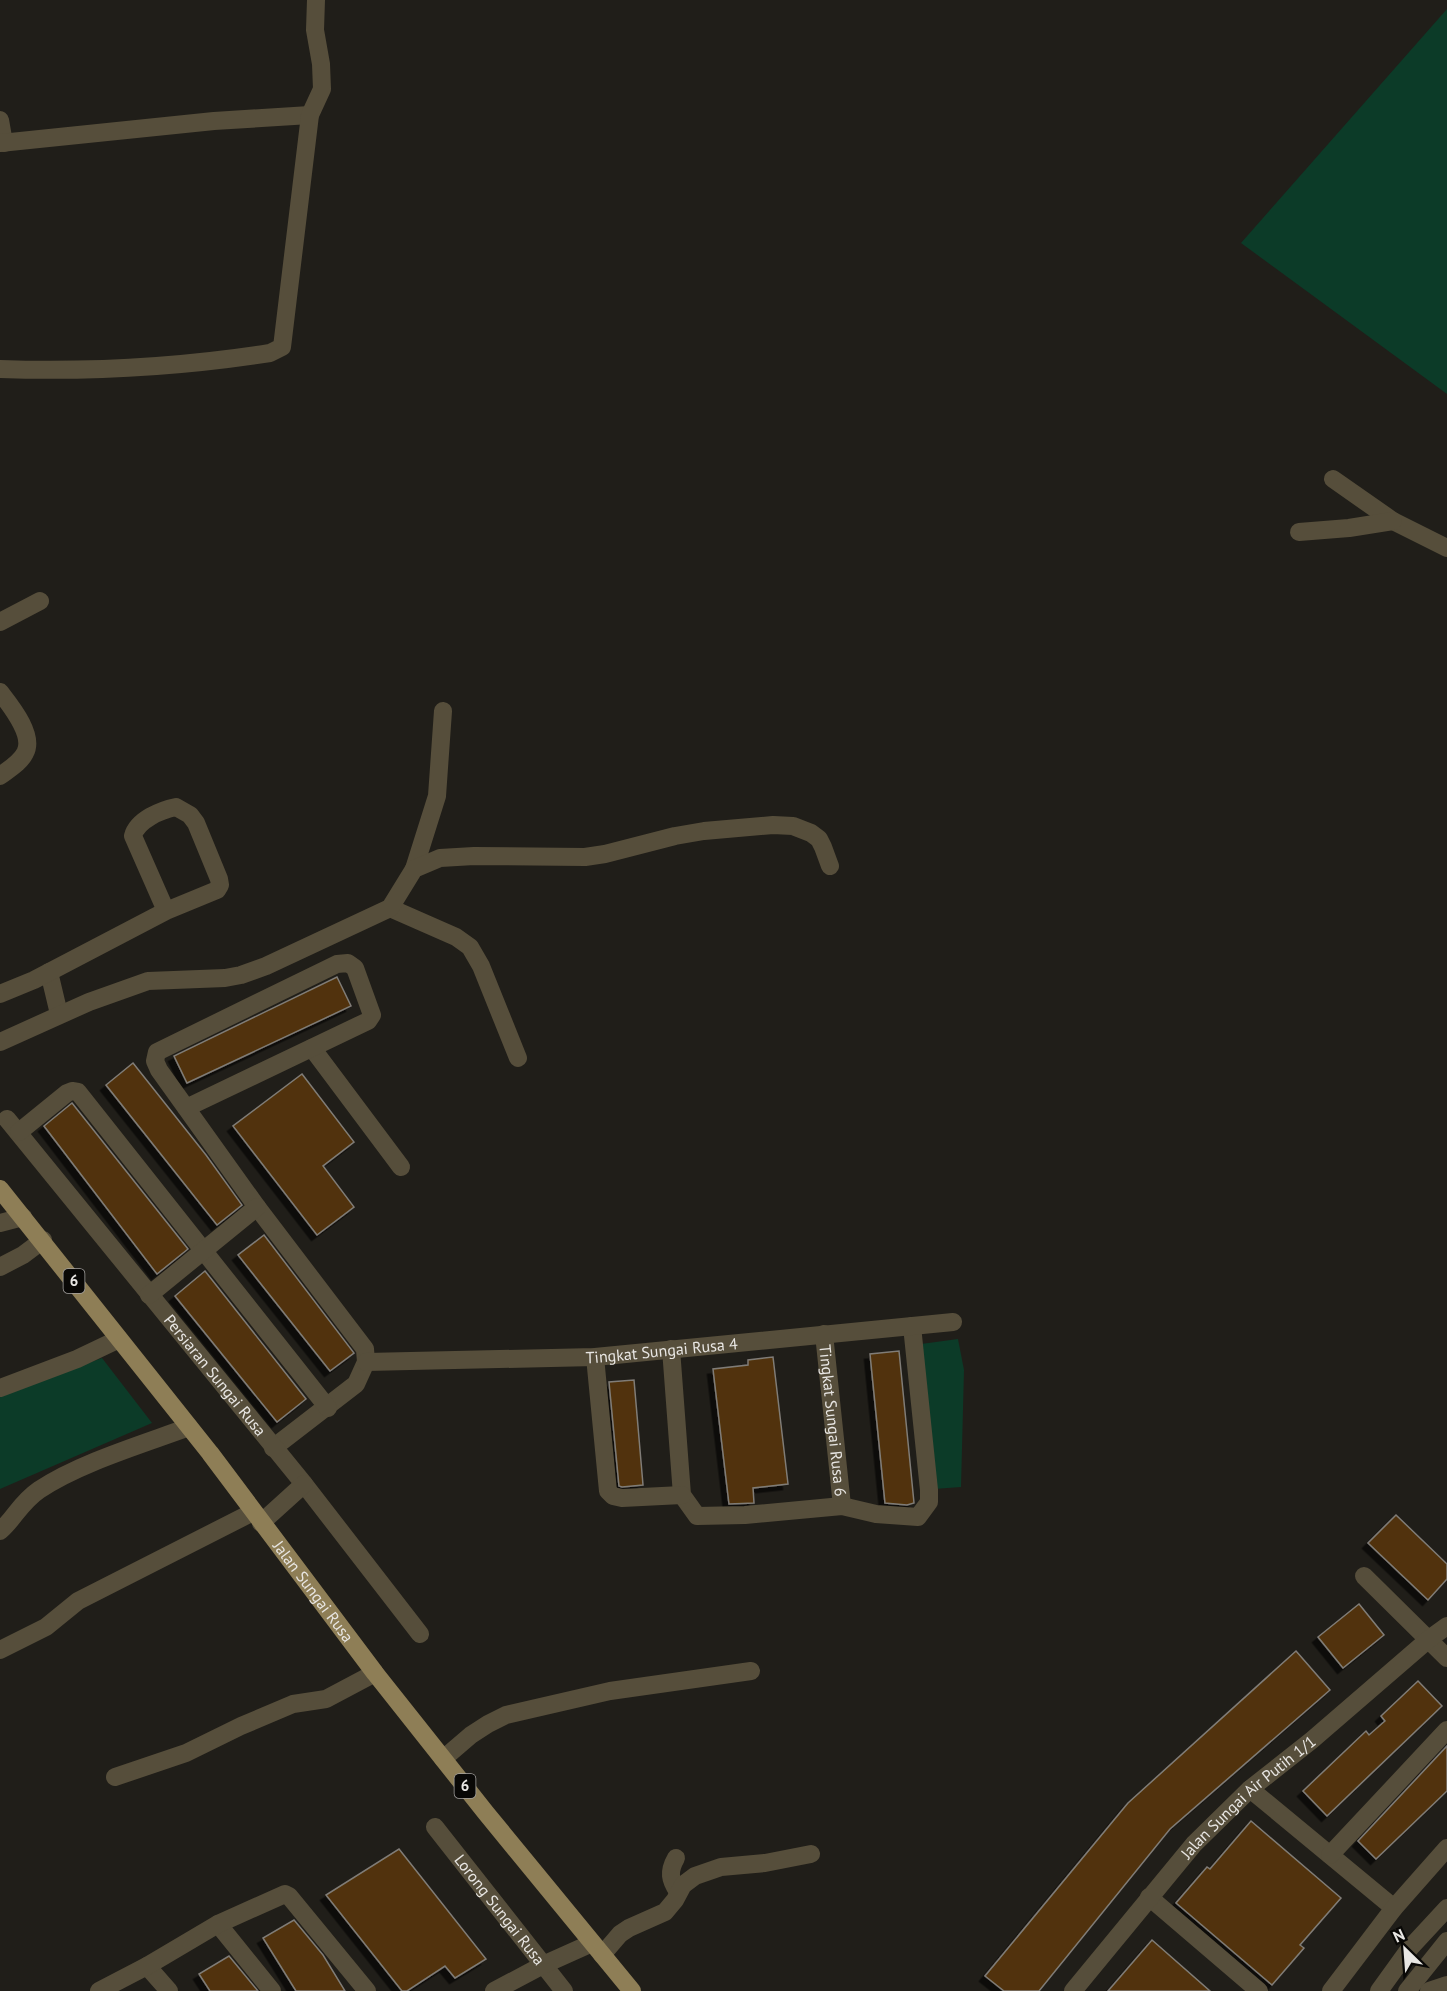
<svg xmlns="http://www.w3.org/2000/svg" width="1447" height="1991" font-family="'PT Sans',sans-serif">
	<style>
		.green { fill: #0c3b28 }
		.building { fill: #513307; stroke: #807c77; stroke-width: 1.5; filter: url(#shadow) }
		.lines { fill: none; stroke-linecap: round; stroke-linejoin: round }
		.minor { stroke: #564e3b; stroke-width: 18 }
		.major { stroke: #8e7e56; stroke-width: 18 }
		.labels { text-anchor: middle; stroke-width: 5; stroke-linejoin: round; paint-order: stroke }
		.shield { fill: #090806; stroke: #a5a3a1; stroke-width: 1.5 }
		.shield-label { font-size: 15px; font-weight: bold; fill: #e8e6e3 }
		.street-label { font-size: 16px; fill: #e8e6e3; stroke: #090806 }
	</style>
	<defs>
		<filter id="shadow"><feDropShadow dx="-5.5" dy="5.5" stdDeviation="0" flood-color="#0009"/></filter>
	</defs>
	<rect width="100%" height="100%" fill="#201e19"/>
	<g class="green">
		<path d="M1447,9V394L1241,243Z"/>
		<path d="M958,1339L964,1370L961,1487L934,1489L921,1344Z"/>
		<path d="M102,1358L152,1423L0,1489V1396Z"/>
	</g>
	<g class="building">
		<path d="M337,977L351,1006L187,1083L174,1056Z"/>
		<path d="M133,1063L206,1155L242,1205L217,1225L106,1085Z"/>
		<path d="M302,1074L354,1142L323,1166L354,1207L317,1235L233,1126Z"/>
		<path d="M72,1103L188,1249L157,1274L44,1126Z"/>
		<path d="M264,1235L354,1353L330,1371L238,1255Z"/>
		<path d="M205,1271L306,1399L277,1422L175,1296Z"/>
		<path d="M899,1351L914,1503L907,1505L885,1503L870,1354Z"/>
		<path d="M773,1357L788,1484L753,1488L754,1503L729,1504L713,1369L748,1365V1360Z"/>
		<path d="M634,1380L643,1485L622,1487L619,1486L609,1382Z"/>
		<path d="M1396,1515L1447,1564V1579L1428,1600L1368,1543Z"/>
		<path d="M1359,1604L1384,1635L1343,1668L1318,1637Z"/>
		<path d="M1296,1651L1330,1690L1170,1829L1039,1991H1004L985,1976L1128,1803Z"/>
		<path d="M1418,1681L1442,1706L1327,1816L1303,1791L1366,1731L1369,1735L1385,1721L1381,1716Z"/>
		<path d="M1447,1746V1791L1376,1859L1358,1841Z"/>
		<path d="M1251,1821L1341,1898L1300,1945L1304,1948L1272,1985L1176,1903L1207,1867L1210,1869Z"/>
		<path d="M399,1849L486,1959L455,1978L445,1966L407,1991H402L326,1895Z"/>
		<path d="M294,1920L323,1955L345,1991H296L263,1938Z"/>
		<path d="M1152,1940L1210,1991H1108Z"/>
		<path d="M229,1956L258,1991H210L199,1974Z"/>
	</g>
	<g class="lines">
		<g class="minor">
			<path d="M0,120L4,143"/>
			<path d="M0,143L214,121L310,115"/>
			<path d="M0,369C90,372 181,367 270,353L282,347L310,115L322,89L321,64L315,30L316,0"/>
			<path d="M1333,479L1393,521L1447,548"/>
			<path d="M1299,532L1349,528L1393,521"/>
			<path d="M0,622L40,601"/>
			<path d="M0,692C10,705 35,735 25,753C20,763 9,769 0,776"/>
			<path d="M414,869L437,796L443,711"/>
			<path d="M390,908L456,937L470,947L481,966L518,1058"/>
			<path d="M49,972L59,1014"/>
			<path d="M0,994L34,980L166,911L217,890L220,885L219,879L196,823L190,815L176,807C161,810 137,820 133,836L166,911"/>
			<path d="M0,1042L89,1002L148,981L225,978L241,975L266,966L390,908L414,869L440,858L474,856L585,857L605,854L675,836L704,831L773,825L793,826L811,833L819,839L823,847L830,866"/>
			<path d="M312,1048L401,1167"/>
			<path d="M186,1108L368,1021L372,1015L355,968L348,963L337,964L157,1052L155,1061L159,1070L257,1207L365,1349L366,1362L356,1384L273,1448"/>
			<path id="s1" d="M7,1119L304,1484L420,1634"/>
			<path d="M19,1132L67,1093L72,1091L78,1092L328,1408"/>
			<path d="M0,1223L23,1217"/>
			<path d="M0,1267L23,1255L43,1240"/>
			<path d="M149,1295L257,1207"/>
			<path id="s2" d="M824,1334L842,1506"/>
			<path d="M671,1349L682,1495L697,1516L745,1515L842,1506L876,1514L918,1517L929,1502V1490L912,1326"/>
			<path d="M595,1357L608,1491L613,1496L622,1498L682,1495"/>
			<path id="s3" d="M366,1362L595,1357L953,1322"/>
			<path d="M0,1388L77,1359L119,1339"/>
			<path d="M261,1523L304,1484"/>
			<path d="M0,1531C15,1518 20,1503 39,1490C79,1463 143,1444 189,1427"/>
			<path d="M1364,1576L1447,1658"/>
			<path d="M0,1650L46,1627L78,1601L253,1512"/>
			<path d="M443,1759L471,1735L488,1724L506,1715L610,1691L751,1671"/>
			<path d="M115,1777L186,1753L241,1726L293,1704L326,1699L375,1673"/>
			<path d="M1250,1789L1394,1908"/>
			<path id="s4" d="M435,1827L564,1991"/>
			<path d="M1330,1855L1447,1730"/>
			<path d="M676,1858C668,1872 670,1880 678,1892"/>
			<path d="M1149,1897L1259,1991"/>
			<path d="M218,1924L272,1991"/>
			<path d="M602,1955L620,1934L629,1928L665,1912L675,1900L683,1885L695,1876L721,1867L765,1863L811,1854"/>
			<path d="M147,1966L169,1991"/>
			<path d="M99,1991L147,1966L218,1924L285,1894L289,1896L367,1991"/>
			<path d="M494,1991L543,1965L592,1943"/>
			<path id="s5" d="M1073,1991L1194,1844L1250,1789L1312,1740L1429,1639L1447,1626"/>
			<path d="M1331,1991L1394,1908L1447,1848"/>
			<path d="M1379,1991L1410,1948L1447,1908"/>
			<path d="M1407,1991L1447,1941"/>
			<path d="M1429,1991L1447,1985"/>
		</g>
		<path class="major" id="s6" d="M0,1189L210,1453L375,1673L486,1813L632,1991"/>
	</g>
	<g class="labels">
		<g class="shield">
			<rect x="63.5" y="1269" width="21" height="24" rx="4.5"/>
			<rect x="454.5" y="1774" width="21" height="24" rx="4.5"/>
		</g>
		<g class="shield-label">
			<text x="74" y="1286">6</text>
			<text x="465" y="1791">6</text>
		</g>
		<g class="street-label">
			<text dy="6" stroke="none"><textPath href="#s3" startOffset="296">Tingkat Sungai Rusa 4</textPath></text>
			<text dy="6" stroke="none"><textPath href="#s1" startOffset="330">Persiaran Sungai Rusa</textPath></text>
			<text dy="6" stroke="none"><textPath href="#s2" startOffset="87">Tingkat Sungai Rusa 6</textPath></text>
			<text dy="6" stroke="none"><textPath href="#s6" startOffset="510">Jalan Sungai Rusa</textPath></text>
			<text dy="6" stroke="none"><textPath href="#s5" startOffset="262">Jalan Sungai Air Putih 1/1</textPath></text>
			<text dy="6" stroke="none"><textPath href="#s4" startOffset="105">Lorong Sungai Rusa</textPath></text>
		</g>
	</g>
	<g transform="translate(1405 1949) rotate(335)" stroke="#090806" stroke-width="4.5" paint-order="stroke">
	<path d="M0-4.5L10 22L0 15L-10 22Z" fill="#e8e6e3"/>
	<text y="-9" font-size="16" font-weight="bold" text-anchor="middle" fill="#e8e6e3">N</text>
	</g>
</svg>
